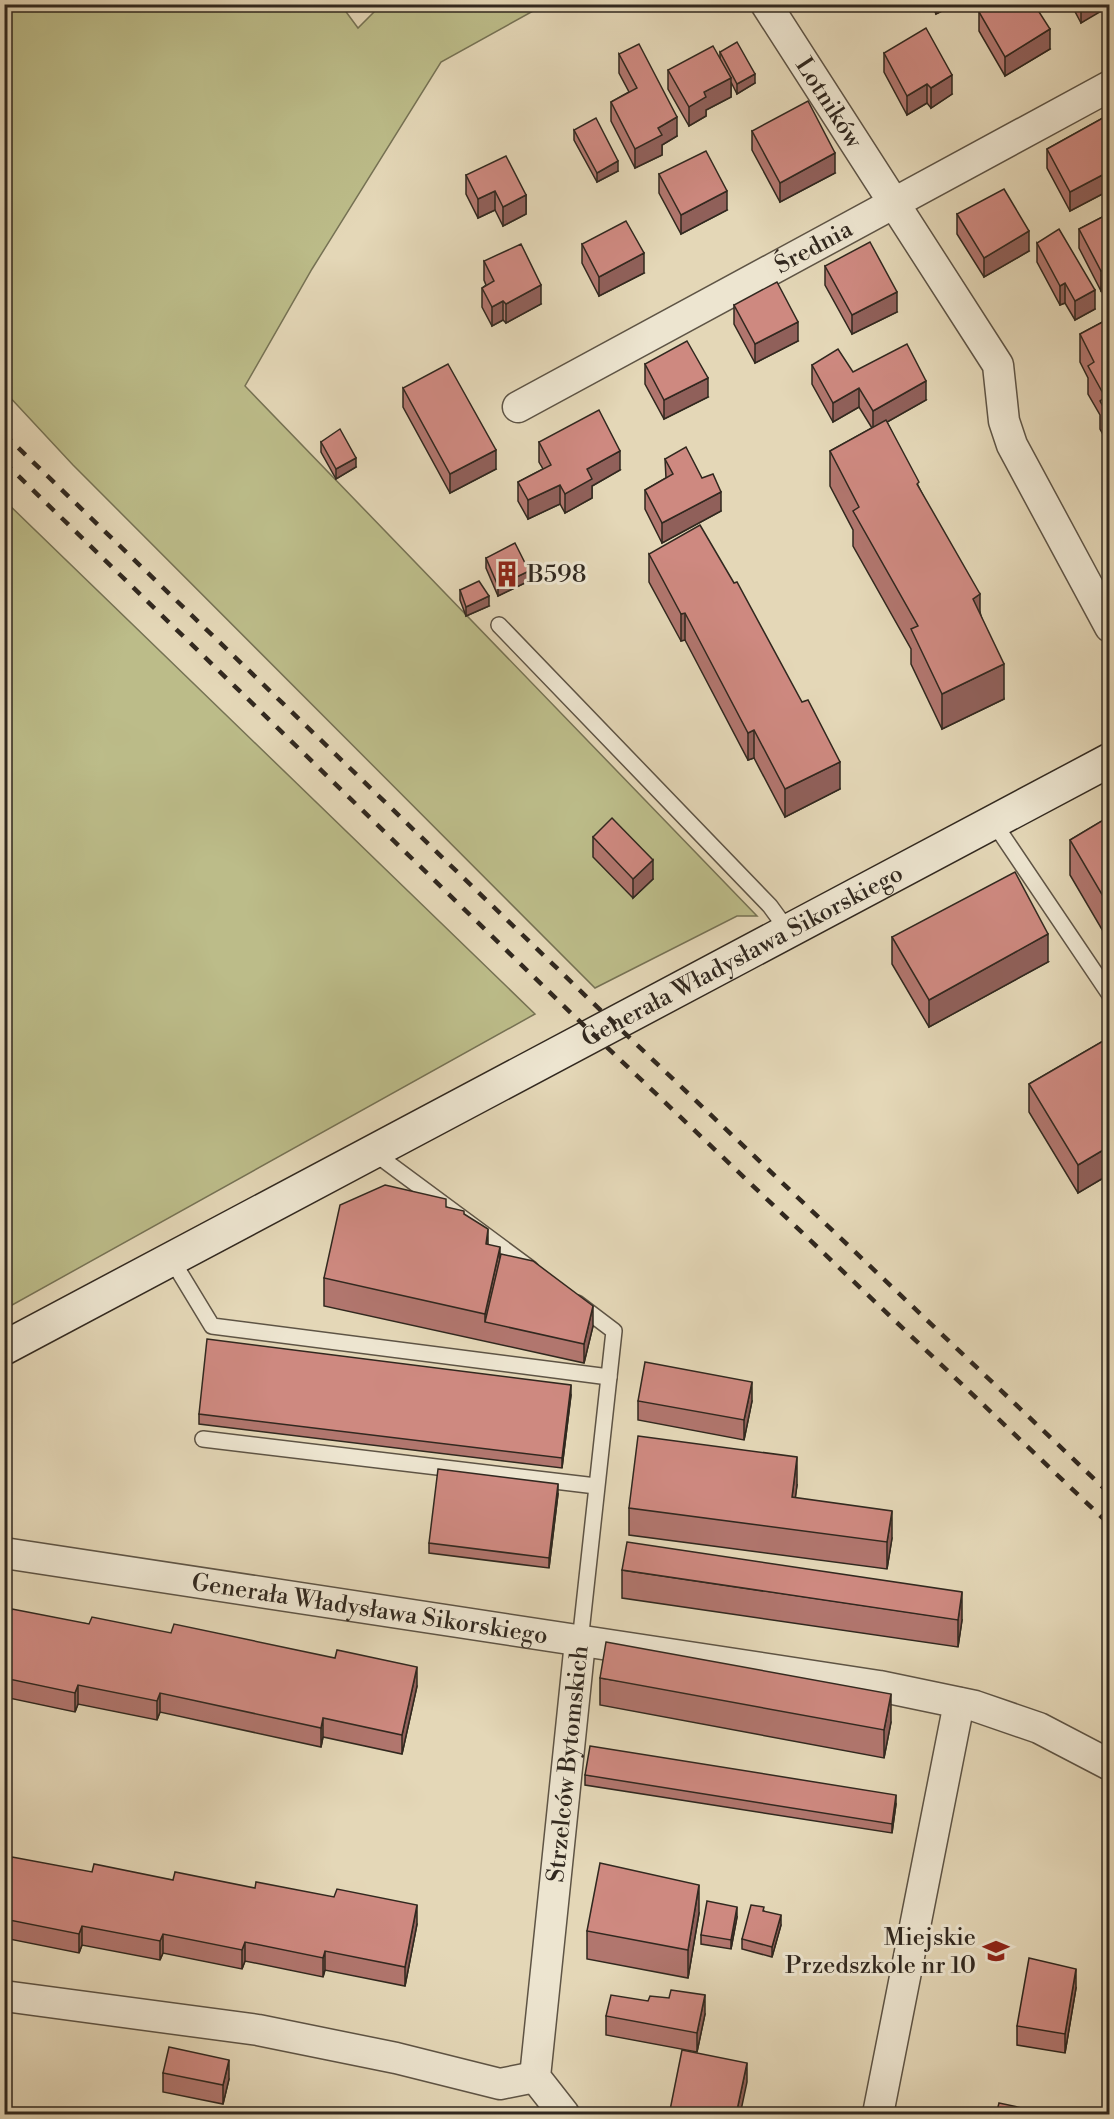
<svg xmlns="http://www.w3.org/2000/svg" width="1114" height="2119" font-family="'Libre Bodoni',serif">
	<style>
		.green { fill: #bcbc89; stroke: #767254; stroke-width: 1.5 }
		.lines { fill: none; stroke-linecap: round; stroke-linejoin: round }
		.lane-casing { stroke: #5e5445; stroke-width: 18 }
		.street-casing { stroke: #5e5445; stroke-width: 33 }
		.secondary-casing { stroke: #31281f; stroke-width: 36 }
		.lane { stroke: #ede5d0; stroke-width: 15 }
		.street { stroke: #ede5d0; stroke-width: 30 }
		.secondary { stroke: #ede5d0; stroke-width: 33 }
		.rail { stroke: #31281f; stroke-width: 4.5; stroke-dasharray: 10 10; stroke-linecap: butt }
		.wall { fill: #b1766e; stroke: #31281f; stroke-width: 1.5 }
		.shaded-wall { fill: #90605a; stroke: #31281f; stroke-width: 1.5 }
		.building { fill: #ce8980; stroke: #31281f; stroke-width: 1.5 }
		.labels { text-anchor: middle; stroke-width: 6; stroke-linejoin: round; paint-order: stroke }
		.street-label { font-size: 24px; fill: #31281f; stroke: #ede5d0 }
		.poi-label { font-size: 24px; fill: #31281f; stroke: #ede5d0; text-anchor: start }
	</style>
	<rect width="100%" height="100%" fill="#e4d7b7"/>
	<filter id="stains"><feTurbulence type="fractalNoise" baseFrequency=".00333" numOctaves="4"/><feColorMatrix values="0 0 0 0 .2 0 0 0 0 .09 0 0 0 0 .02 0 0 0 .5 -.17"/></filter>
	<radialGradient id="worn" r=".72"><stop offset=".6" stop-color="#630" stop-opacity="0"/><stop offset="1" stop-color="#630" stop-opacity=".3"/></radialGradient>
	<g class="green">
		<path d="M5,5H341L358,28L381,5H544L441,62L312,269L245,386L757,916H737L595,988L73,465L5,392Z"/>
		<path d="M4,500L535,1014L5,1309H4Z"/>
	</g>
	<g class="lines">
		<g class="lane-casing">
			<g id="lane">
				<path d="M499,625L770,906L789,932"/>
				<path d="M994,823L1110,995"/>
				<path d="M373,1152L531,1269"/>
				<path d="M172,1260L212,1326L609,1377"/>
				<path d="M577,1303L614,1331L580,1642"/>
				<path d="M203,1439L596,1486"/>
			</g>
		</g>
		<g class="street-casing">
			<g id="street">
				<path id="s1" d="M766,4L998,365L1004,421L1012,445L1110,627"/>
				<path id="s2" d="M518,407L1110,86"/>
				<path id="s3" d="M4,1553L879,1686L975,1706L1039,1728L1110,1765"/>
				<path d="M4,1996L258,2030L396,2058L500,2084L535,2077"/>
				<path id="s4" d="M564,2114L535,2077L580,1642"/>
				<path d="M878,2114L959,1703"/>
			</g>
		</g>
		<g class="secondary-casing">
			<g id="secondary">
				<path id="s5" d="M4,1348L1110,760"/>
			</g>
		</g>
		<use href="#lane" class="lane"/>
		<use href="#street" class="street"/>
		<use href="#secondary" class="secondary"/>
		<g class="rail">
			<path d="M4,434L593,1003L1110,1494"/>
			<path d="M4,462L572,1014L1110,1525"/>
		</g>
	</g>
	<g class="wall">
		<path d="M931,4H956L936,14Z"/>
		<path d="M1071,4H1110L1081,23Z"/>
		<path d="M979,12L1050,49L1005,76L979,31Z"/>
		<path d="M720,52L755,83L737,94L731,82V97L706,110V116L689,126L668,89V70L720,58Z"/>
		<path d="M884,53L952,94L931,108L927,103L907,115L884,72Z"/>
		<path d="M619,54L677,136L662,145V155L635,168L611,121V102L629,92L619,73Z"/>
		<path d="M1110,114V190L1070,211L1047,168V149Z"/>
		<path d="M574,130L618,171L597,182L574,140Z"/>
		<path d="M752,131L835,173L780,202L752,150Z"/>
		<path d="M659,174L727,210L681,234L659,193Z"/>
		<path d="M466,175L526,195V214L503,226L495,210L478,218L466,194Z"/>
		<path d="M1110,213L1101,291L1079,248V229Z"/>
		<path d="M957,214L1029,251L984,277L957,234Z"/>
		<path d="M1037,243L1095,309L1075,320L1065,303L1060,305L1037,262Z"/>
		<path d="M582,244L644,273L599,296L582,263Z"/>
		<path d="M484,261L541,304L506,323L503,320L492,326L482,307V288L486,285L484,280Z"/>
		<path d="M825,266L897,312L852,334L825,285Z"/>
		<path d="M734,305L798,341L755,363L734,324Z"/>
		<path d="M1110,318V447L1100,429V415L1088,394V378L1080,362V334Z"/>
		<path d="M645,364L708,397L664,419L645,384Z"/>
		<path d="M812,365L853,372L926,400L887,422L980,612L1004,699L942,729L911,664V649L853,546V530L830,486V451L872,428L859,407L833,422L812,384Z"/>
		<path d="M403,388L496,469L450,493L403,407Z"/>
		<path d="M321,442L356,467L336,479L321,452Z"/>
		<path d="M539,442L620,470L592,486V498L565,513L560,504L528,519L518,501V482L543,469L539,462Z"/>
		<path d="M665,459L702,478L721,511L662,543L645,509V490L666,478Z"/>
		<path d="M649,554L802,702L840,789L785,817L754,758L748,760L685,640L681,641L649,582Z"/>
		<path d="M486,558L529,581L498,596L486,568Z"/>
		<path d="M460,590L489,606L466,616L460,600Z"/>
		<path d="M1110,816L1104,933L1070,875V840Z"/>
		<path d="M593,837L653,879L633,898L593,857Z"/>
		<path d="M892,937L1048,962L929,1027L892,964Z"/>
		<path d="M1110,1037V1174L1078,1193L1029,1112V1084Z"/>
		<path d="M446,1207L464,1214L488,1245L500,1257L593,1326L584,1363L324,1306V1278Z"/>
		<path d="M571,1395L562,1468L199,1424V1414Z"/>
		<path d="M638,1401H752L744,1440L638,1420Z"/>
		<path d="M797,1485L795,1498L892,1538L887,1569L629,1535V1508Z"/>
		<path d="M558,1494L549,1568L429,1553V1543Z"/>
		<path d="M622,1570L962,1620L958,1647L622,1598Z"/>
		<path d="M4,1615L89,1624L417,1686L402,1754L323,1737L321,1747L160,1712L157,1720L78,1704L75,1712L4,1697Z"/>
		<path d="M600,1678L891,1722L884,1758L600,1705Z"/>
		<path d="M585,1775L896,1804L892,1833L585,1785Z"/>
		<path d="M4,1864L173,1880L417,1924L405,1986L325,1970L323,1977L245,1961L242,1969L163,1953L160,1960L82,1945L79,1953L4,1938Z"/>
		<path d="M764,1911L781,1925L772,1957L742,1949V1939Z"/>
		<path d="M699,1913L688,1978L587,1959V1931Z"/>
		<path d="M737,1917L731,1949L701,1944V1935Z"/>
		<path d="M1076,1988L1065,2053L1017,2045V2026Z"/>
		<path d="M705,2014L697,2052L606,2035V2016Z"/>
		<path d="M163,2073L229,2079L223,2104L163,2092Z"/>
	</g>
	<g class="shaded-wall">
		<path d="M937,4H956L936,14Z"/>
		<path d="M1081,4H1110V6L1081,23Z"/>
		<path d="M1050,29V49L1005,76V57Z"/>
		<path d="M755,74V83L737,94V84Z"/>
		<path d="M952,75V94L931,108V88Z"/>
		<path d="M731,78V97L706,110V116L689,126V107L704,92Z"/>
		<path d="M927,84V103L907,115V96Z"/>
		<path d="M677,117V136L662,145V155L635,168V149L658,128Z"/>
		<path d="M835,153V173L780,202V183Z"/>
		<path d="M618,161V171L597,182V173Z"/>
		<path d="M1110,171V190L1070,211V192Z"/>
		<path d="M495,191V210L478,218V199Z"/>
		<path d="M727,191V210L681,234V215Z"/>
		<path d="M526,195V214L503,226V207Z"/>
		<path d="M1029,231V251L984,277V258Z"/>
		<path d="M644,253V273L599,296V277Z"/>
		<path d="M1110,267V286L1101,291V271Z"/>
		<path d="M1065,283V303L1060,305V286Z"/>
		<path d="M541,285V304L506,323V304Z"/>
		<path d="M1095,290V309L1075,320V301Z"/>
		<path d="M897,292V312L852,334V315Z"/>
		<path d="M503,301V320L492,326V307Z"/>
		<path d="M798,322V341L755,363V344Z"/>
		<path d="M708,378V397L664,419V400Z"/>
		<path d="M926,381V400L873,430V411Z"/>
		<path d="M859,388V407L833,422V403Z"/>
		<path d="M496,450V469L450,493V474Z"/>
		<path d="M620,451V470L592,486V498L565,513V494L587,469Z"/>
		<path d="M356,458V467L336,479V469Z"/>
		<path d="M560,485V504L528,519V500Z"/>
		<path d="M721,492V511L662,543V523Z"/>
		<path d="M529,571V581L498,596V586Z"/>
		<path d="M980,594V629L973,599Z"/>
		<path d="M489,596V606L466,616V607Z"/>
		<path d="M685,613V640L681,641V614Z"/>
		<path d="M1004,664V699L942,729V694Z"/>
		<path d="M754,730V758L748,760V733Z"/>
		<path d="M840,762V789L785,817V789Z"/>
		<path d="M653,860V879L633,898V879Z"/>
		<path d="M1110,894V929L1104,933V898Z"/>
		<path d="M1048,934V962L929,1027V1000Z"/>
		<path d="M1110,1146V1174L1078,1193V1165Z"/>
		<path d="M488,1229V1256L486,1244Z"/>
		<path d="M500,1247V1275L485,1322V1314Z"/>
		<path d="M593,1306V1326L584,1363V1344Z"/>
		<path d="M752,1382V1401L744,1440V1420Z"/>
		<path d="M571,1385V1395L562,1468V1458Z"/>
		<path d="M797,1457V1485L792,1525V1497Z"/>
		<path d="M558,1484V1494L549,1568V1558Z"/>
		<path d="M892,1511V1538L887,1569V1542Z"/>
		<path d="M962,1592V1620L958,1647V1620Z"/>
		<path d="M417,1667V1686L402,1754V1735Z"/>
		<path d="M78,1685V1704L75,1712V1693Z"/>
		<path d="M160,1693V1712L157,1720V1701Z"/>
		<path d="M891,1694V1722L884,1758V1730Z"/>
		<path d="M323,1718V1737L321,1747V1728Z"/>
		<path d="M896,1795V1804L892,1833V1824Z"/>
		<path d="M699,1885V1913L688,1978V1950Z"/>
		<path d="M417,1905V1924L405,1986V1967Z"/>
		<path d="M737,1907V1917L731,1949V1940Z"/>
		<path d="M781,1915V1925L772,1957V1947Z"/>
		<path d="M82,1926V1945L79,1953V1934Z"/>
		<path d="M163,1934V1953L160,1960V1941Z"/>
		<path d="M245,1942V1961L242,1969V1950Z"/>
		<path d="M325,1951V1970L323,1977V1958Z"/>
		<path d="M1076,1969V1988L1065,2053V2034Z"/>
		<path d="M705,1995V2014L697,2052V2033Z"/>
		<path d="M229,2060V2079L223,2104V2085Z"/>
		<path d="M747,2063V2082L740,2115H736Z"/>
	</g>
	<g class="building">
		<path d="M991,4H1034L1050,29L1005,57L979,12Z"/>
		<path d="M926,28L952,75L931,88L927,84L907,96L884,53Z"/>
		<path d="M737,42L755,74L737,84L720,52Z"/>
		<path d="M639,44L677,117L658,128L662,135L635,149L611,102L637,88L619,54Z"/>
		<path d="M713,46L731,78L704,92L706,97L689,107L668,70Z"/>
		<path d="M808,101L835,153L780,183L752,131Z"/>
		<path d="M1110,114V171L1070,192L1047,149Z"/>
		<path d="M596,118L618,161L597,173L574,130Z"/>
		<path d="M706,151L727,191L681,215L659,174Z"/>
		<path d="M506,156L526,195L503,207L495,191L478,199L466,175Z"/>
		<path d="M1004,189L1029,231L984,258L957,214Z"/>
		<path d="M1110,213V267L1101,271L1079,229Z"/>
		<path d="M626,221L644,253L599,277L582,244Z"/>
		<path d="M1059,229L1095,290L1075,301L1065,283L1060,286L1037,243Z"/>
		<path d="M870,242L897,292L852,315L825,266Z"/>
		<path d="M521,244L541,285L506,304L503,301L492,307L482,288L494,281L484,261Z"/>
		<path d="M777,282L798,322L755,344L734,305Z"/>
		<path d="M1110,318V419L1100,401L1105,397L1088,366L1094,362L1080,334Z"/>
		<path d="M687,341L708,378L664,400L645,364Z"/>
		<path d="M907,344L926,381L873,411L859,388L833,403L812,365L838,349L853,372Z"/>
		<path d="M448,364L496,450L450,474L403,388Z"/>
		<path d="M599,410L620,451L587,469L592,479L565,494L560,485L528,500L518,482L551,465L539,442Z"/>
		<path d="M886,420L919,482L917,484L980,594L973,599L1004,664L942,694L911,629L918,626L853,511L859,507L830,451Z"/>
		<path d="M340,429L356,458L336,469L321,442Z"/>
		<path d="M686,447L702,478L713,474L721,492L662,523L645,490L673,474L665,459Z"/>
		<path d="M700,525L734,583L737,582L802,702L808,700L840,762L785,789L754,730L748,733L685,613L681,614L649,554Z"/>
		<path d="M515,543L529,571L498,586L486,558Z"/>
		<path d="M479,581L489,596L466,607L460,590Z"/>
		<path d="M1110,816V894L1104,898L1070,840Z"/>
		<path d="M612,818L653,860L633,879L593,837Z"/>
		<path d="M1015,872L1048,934L929,1000L892,937Z"/>
		<path d="M1110,1037V1146L1078,1165L1029,1084Z"/>
		<path d="M385,1185L446,1199V1207L464,1211V1214L488,1229L486,1244L500,1247L485,1314L324,1278L340,1205Z"/>
		<path d="M501,1254L533,1261L593,1306L584,1344L485,1322Z"/>
		<path d="M207,1339L571,1385L562,1458L199,1414Z"/>
		<path d="M645,1362L752,1382L744,1420L638,1401Z"/>
		<path d="M638,1436L797,1457L792,1497L892,1511L887,1542L629,1508Z"/>
		<path d="M438,1469L558,1484L549,1558L429,1543Z"/>
		<path d="M627,1542L962,1592L958,1620L622,1570Z"/>
		<path d="M12,1609L89,1624L92,1617L171,1633L174,1624L335,1658L337,1650L417,1667L402,1735L323,1718L321,1728L160,1693L157,1701L78,1685L75,1693L4,1678V1615L10,1616Z"/>
		<path d="M606,1642L891,1694L884,1730L600,1678Z"/>
		<path d="M590,1746L896,1795L892,1824L585,1775Z"/>
		<path d="M12,1857L92,1872L94,1864L173,1880L175,1872L255,1888L256,1882L334,1897L337,1889L417,1905L405,1967L325,1951L323,1958L245,1942L242,1950L163,1934L160,1941L82,1926L79,1934L4,1919V1864L10,1865Z"/>
		<path d="M600,1863L699,1885L688,1950L587,1931Z"/>
		<path d="M707,1901L737,1907L731,1940L701,1935Z"/>
		<path d="M751,1905L764,1907L763,1911L781,1915L772,1947L742,1939Z"/>
		<path d="M1029,1958L1076,1969L1065,2034L1017,2026Z"/>
		<path d="M671,1990L705,1995L697,2033L606,2016L611,1995L648,2001L650,1996L669,1998Z"/>
		<path d="M169,2047L229,2060L223,2085L163,2073Z"/>
		<path d="M682,2050L747,2063L736,2115H669Z"/>
		<path d="M999,2103L1041,2112V2115H996Z"/>
		<path d="M257,2108L289,2115H256Z"/>
	</g>
	<defs>
		<g id="building-bare" transform="scale(2.07)"><path d="M-4-6H4V6H1V3H-1V6H-4ZM-2.5-4.3h1.7v1.8h-1.7ZM.8-4.3h1.7v1.8H.8ZM-2.5-1h1.7V.8h-1.7ZM.8-1h1.7V.8H.8Z" fill="#8f2418" stroke="#ede5d0" stroke-width="2.5" paint-order="stroke"/></g>
		<g id="school-bare" transform="scale(2.07)"><path d="M0-5L7-2L0 1L-7-2ZM-4 1L0 2.5L4 1V4Q0 6-4 4Z" fill="#8f2418" stroke="#ede5d0" stroke-width="2.5" paint-order="stroke"/></g>
	</defs>
	<g fill-rule="evenodd">
		<use href="#building-bare" x="507" y="574"/>
		<use href="#school-bare" x="996" y="1951"/>
	</g>
	<g class="labels">
		<g class="street-label">
			<text dy="8" stroke="none"><textPath href="#s1" startOffset="117">Lotników</textPath></text>
			<text dy="8" stroke="none"><textPath href="#s2" startOffset="336">Średnia</textPath></text>
			<text dy="8" stroke="none"><textPath href="#s5" startOffset="836">Generała Władysława Sikorskiego</textPath></text>
			<text dy="8" stroke="none"><textPath href="#s3" startOffset="370">Generała Władysława Sikorskiego</textPath></text>
			<text dy="8" stroke="none"><textPath href="#s4" startOffset="362">Strzelców Bytomskich</textPath></text>
		</g>
		<g class="poi-label">
			<text x="527" y="582">B598</text>
			<text x="976" y="1945" text-anchor="end">Miejskie<tspan x="976" dy="28">Przedszkole nr 10</tspan></text>
		</g>
	</g>
	<rect width="1114" height="2119" fill="none" stroke="#e4d7b7" stroke-width="24"/>
	<rect x="6" y="6" width="1102" height="2107" fill="none" stroke="#31281f" stroke-width="3"/>
	<rect x="12" y="12" width="1090" height="2095" fill="none" stroke="#31281f" stroke-width="1.5"/>
	<rect width="100%" height="100%" filter="url(#stains)"/>
	<rect width="100%" height="100%" fill="url(#worn)"/>
</svg>
